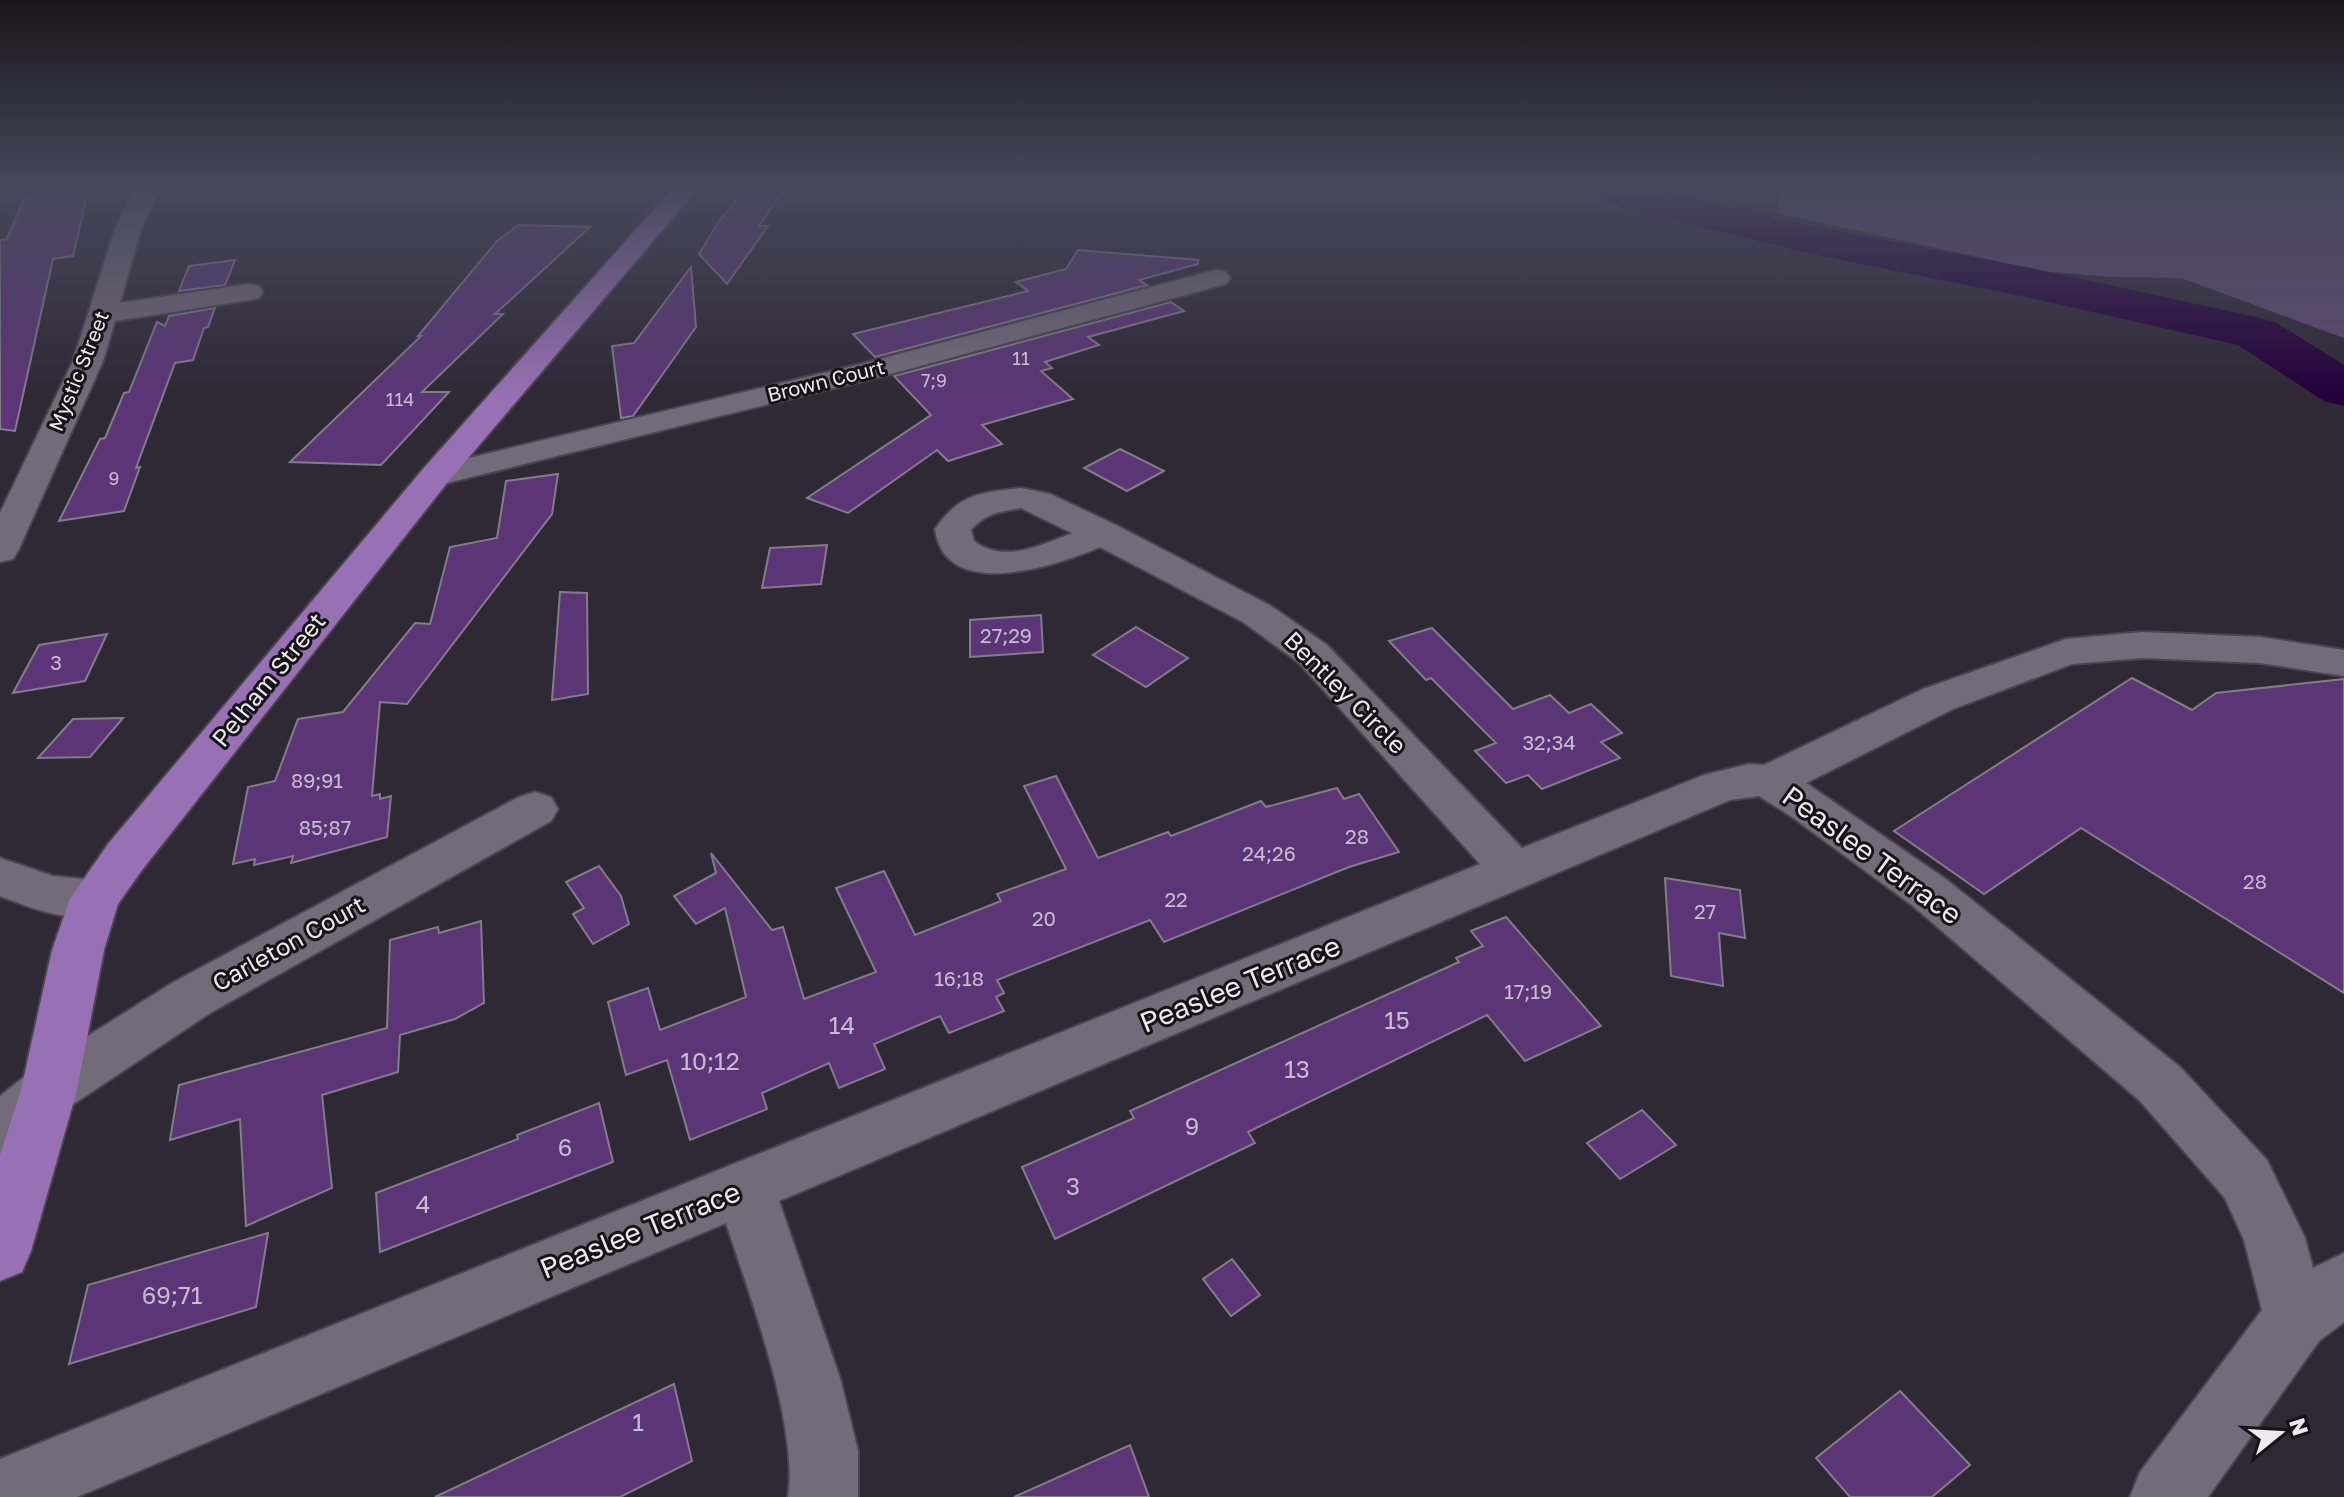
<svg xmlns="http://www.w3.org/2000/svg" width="2344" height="1497" font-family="'Golos Text',sans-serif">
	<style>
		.green { fill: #614973 }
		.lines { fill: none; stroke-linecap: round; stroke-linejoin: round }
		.river { fill: #25003b; fill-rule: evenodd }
		.building { fill: #5b3575; stroke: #837c8a; stroke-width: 2 }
		.minor-casing { stroke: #4a454f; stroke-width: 4 }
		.major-casing { stroke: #4a454f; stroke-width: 4 }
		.minor { fill: #736b7a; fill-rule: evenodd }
		.major { fill: #9870b4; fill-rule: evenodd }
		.labels { text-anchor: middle; stroke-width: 6; stroke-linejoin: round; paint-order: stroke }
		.far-number-label { font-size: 18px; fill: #c8bcd2 }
		.far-street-label { font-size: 20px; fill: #ede9f1; stroke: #161318 }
		.number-label { font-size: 20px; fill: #c8bcd2 }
		.street-label { font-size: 24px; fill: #ede9f1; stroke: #161318 }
		.near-number-label { font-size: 24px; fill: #c8bcd2 }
		.near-street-label { font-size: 28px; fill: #ede9f1; stroke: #161318 }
	</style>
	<rect width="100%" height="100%" fill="#2f2835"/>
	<path class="green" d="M1787,187H2344V338L2181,278L2110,277L2042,271L1777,213L1779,195Z"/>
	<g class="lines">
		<path class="river" d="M1591,187H1646L1812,226L2031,268L2256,317L2275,322L2344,365V406L2324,401L2238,345L2031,298L1812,254L1633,211C1616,207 1601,202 1591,187Z"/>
	</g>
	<g class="building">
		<path d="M89,187L73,256L53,259L15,431L0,429V240L7,239L25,196Z"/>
		<path d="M747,187H786L759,226H768L727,284L699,254L719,221Z"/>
		<path d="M518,225L590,227L495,314H503L422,392H449L381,465L290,462L421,336H418L497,241Z"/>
		<path d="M1078,250L1198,260V264L1139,280L1147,285L875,357L853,334L1028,291L1016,282L1066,269Z"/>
		<path d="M235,260L225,285L179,291L189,266Z"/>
		<path d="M691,267L696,327L633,416L621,418L612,346L634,343Z"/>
		<path d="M1171,302L1184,311L1088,337L1099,345L1045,362L1052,368L1041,371L1073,399L982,425L1002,444L948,461L937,450L848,513L807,498L931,415L894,376Z"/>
		<path d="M215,308L208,327L204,328L193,360L175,363L136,468L140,467L124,511L59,521L100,439L105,438L124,393L129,392L157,322L165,326L169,316Z"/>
		<path d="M1120,449L1164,471L1127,491L1084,468Z"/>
		<path d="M558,474L552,514L407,704L380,702L372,796L380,794V799L391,796L387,837L291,863L293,856L254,865L255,859L233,864L248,787L275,781L298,719L343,712L415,623L430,624L450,547L497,538L506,481Z"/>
		<path d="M827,545L821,584L762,588L770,548Z"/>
		<path d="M560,592L587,593L588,694L552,700Z"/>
		<path d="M1041,615L1043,652L970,657V620Z"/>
		<path d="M1136,627L1188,658L1146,687L1093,655Z"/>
		<path d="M1432,628L1513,709L1550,695L1569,713L1591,704L1622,733L1601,742L1620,758L1542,789L1528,775L1506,783L1475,751L1496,743L1431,678L1426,680L1389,641Z"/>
		<path d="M107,634L85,681L13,693L39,645Z"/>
		<path d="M2132,678L2192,710L2216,693L2344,679V993L2081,828L1984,894L1894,831Z"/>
		<path d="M123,718L90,757L38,758L73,719Z"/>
		<path d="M1056,776L1098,858L1168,832L1171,836L1261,801L1266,807L1337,788L1344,799L1359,794L1399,852L1349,867L1164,942L1150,920L997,980L1004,993L996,997L1004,1011L949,1033L940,1016L874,1044L885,1069L839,1088L829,1063L762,1093L767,1109L690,1140L667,1060L626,1075L608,1002L648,988L660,1030L746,997L725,908L696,924L674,896L716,873L711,853L772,930L783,927L804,999L876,972L836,888L884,871L915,935L1001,901L997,894L1066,869L1024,786Z"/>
		<path d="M599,866L621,896L629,924L593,944L573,914L584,908L566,882Z"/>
		<path d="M1665,878L1740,890L1745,938L1719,933L1723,986L1671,976Z"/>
		<path d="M1506,917L1601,1026L1525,1061L1487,1015L1248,1132L1255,1143L1055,1239L1022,1167L1134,1118L1130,1111L1459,962L1456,958L1483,946L1471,931Z"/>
		<path d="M481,921L484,1003L455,1019L400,1035L398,1072L322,1095L332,1188L246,1226L240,1119L170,1140L179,1085L387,1028L390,940L438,927L439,933Z"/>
		<path d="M599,1103L613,1162L380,1252L376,1193L518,1139L517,1135Z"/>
		<path d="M1642,1110L1676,1145L1620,1179L1587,1143Z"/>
		<path d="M268,1233L256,1307L69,1364L88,1285Z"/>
		<path d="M1232,1259L1260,1295L1231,1316L1203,1279Z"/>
		<path d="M674,1384L692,1461L620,1497H435Z"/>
		<path d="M1900,1391L1970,1465L1932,1497H1850L1816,1458Z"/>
		<path d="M1130,1445L1149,1497H1014Z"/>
	</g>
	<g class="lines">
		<g class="minor-casing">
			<g id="minor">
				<path d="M136,187H160L141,229L120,303L249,284L259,286L263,292L259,298L249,300L115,321L103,361L18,551L13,559L0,562V513L73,361L115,229Z"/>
				<path d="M1216,270L1226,272L1230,278L1226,284L883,376L435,486L423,483L418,476L423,469L865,363Z"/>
				<path d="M1021,488L1050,494L1116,525L1271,606L1327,645L1522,848L1704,775L1749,764L1764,765L1923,689L2066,639L2142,632L2260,637L2344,650V676L2260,663L2142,658L2072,664L1953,709L1806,783L1947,880L2180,1067L2267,1160L2305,1238L2313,1268L2344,1253V1322L2319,1341L2208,1497H2130L2140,1472L2262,1310L2244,1240L2225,1198L2140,1101L1913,906L1792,817L1759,796L1730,800L779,1201L840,1378L858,1451V1497H788C799,1425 749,1294 726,1223L77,1497H0V1459L1480,864L1299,663L1243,622L1100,547C1058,565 945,604 935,529C960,493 981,493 1021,488ZM1021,508L1072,533C1042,545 1003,564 974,541L971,530C986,513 999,512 1021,508Z"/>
				<path d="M535,792L551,797L558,809L551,821L210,1013L69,1107L20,1149L0,1157V1096L29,1073L172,983L519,797Z"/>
				<path d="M0,858L53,876L95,880L112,886L120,899L112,912C74,925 36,910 0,896Z"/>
			</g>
		</g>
		<g class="major-casing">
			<path id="major" d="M674,187H699L447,483L142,870L118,904L104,950L77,1090L31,1251L22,1272L0,1281V1155L21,1090L52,950L70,899L108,844L423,469Z"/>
		</g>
		<use href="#minor" class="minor"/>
		<use href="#major" class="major"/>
	</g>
	<linearGradient id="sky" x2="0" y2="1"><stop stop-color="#1a161d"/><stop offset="0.47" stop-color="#47485c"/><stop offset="1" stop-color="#47485c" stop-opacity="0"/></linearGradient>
	<rect width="2344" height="397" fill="url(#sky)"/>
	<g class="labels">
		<g class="far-number-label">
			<text x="1021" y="365">11</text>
			<text x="934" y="387">7;9</text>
			<text x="400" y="406">114</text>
			<text x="114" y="485">9</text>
		</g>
		<g class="far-street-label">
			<text transform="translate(79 371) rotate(-68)" y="7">Mystic Street</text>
			<text transform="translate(826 381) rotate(-14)" y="7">Brown Court</text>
		</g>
		<g class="number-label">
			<text x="1006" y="643">27;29</text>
			<text x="56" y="670">3</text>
			<text x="1549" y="750">32;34</text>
			<text x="317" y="788">89;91</text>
			<text x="325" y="835">85;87</text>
			<text x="1357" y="844">28</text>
			<text x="1269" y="861">24;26</text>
			<text x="2255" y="889">28</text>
			<text x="1176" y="907">22</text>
			<text x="1705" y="919">27</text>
			<text x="1044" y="926">20</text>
			<text x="959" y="986">16;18</text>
			<text x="1528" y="999">17;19</text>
		</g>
		<g class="street-label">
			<text transform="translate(269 680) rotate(-51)" y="8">Pelham Street</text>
			<text transform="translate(1345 693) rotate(45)" y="8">Bentley Circle</text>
			<text transform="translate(289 944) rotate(-29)" y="8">Carleton Court</text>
		</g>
		<g class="near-number-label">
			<text x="1397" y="1029">15</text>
			<text x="842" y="1034">14</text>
			<text x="710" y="1070">10;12</text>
			<text x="1297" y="1078">13</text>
			<text x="1192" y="1135">9</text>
			<text x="565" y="1156">6</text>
			<text x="1073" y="1195">3</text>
			<text x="423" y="1213">4</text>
			<text x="172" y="1304">69;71</text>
			<text x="638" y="1431">1</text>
		</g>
		<g class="near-street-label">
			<text transform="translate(1872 855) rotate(36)" y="10">Peaslee Terrace</text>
			<text transform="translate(1240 984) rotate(-22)" y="10">Peaslee Terrace</text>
			<text transform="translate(640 1230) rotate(-22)" y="10">Peaslee Terrace</text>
		</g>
	</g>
	<g transform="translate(2280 1433) rotate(72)" stroke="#161318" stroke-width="6" paint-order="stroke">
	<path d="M0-6L14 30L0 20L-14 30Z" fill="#ede9f1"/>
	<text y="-12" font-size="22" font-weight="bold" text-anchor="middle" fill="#ede9f1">N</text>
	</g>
</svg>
